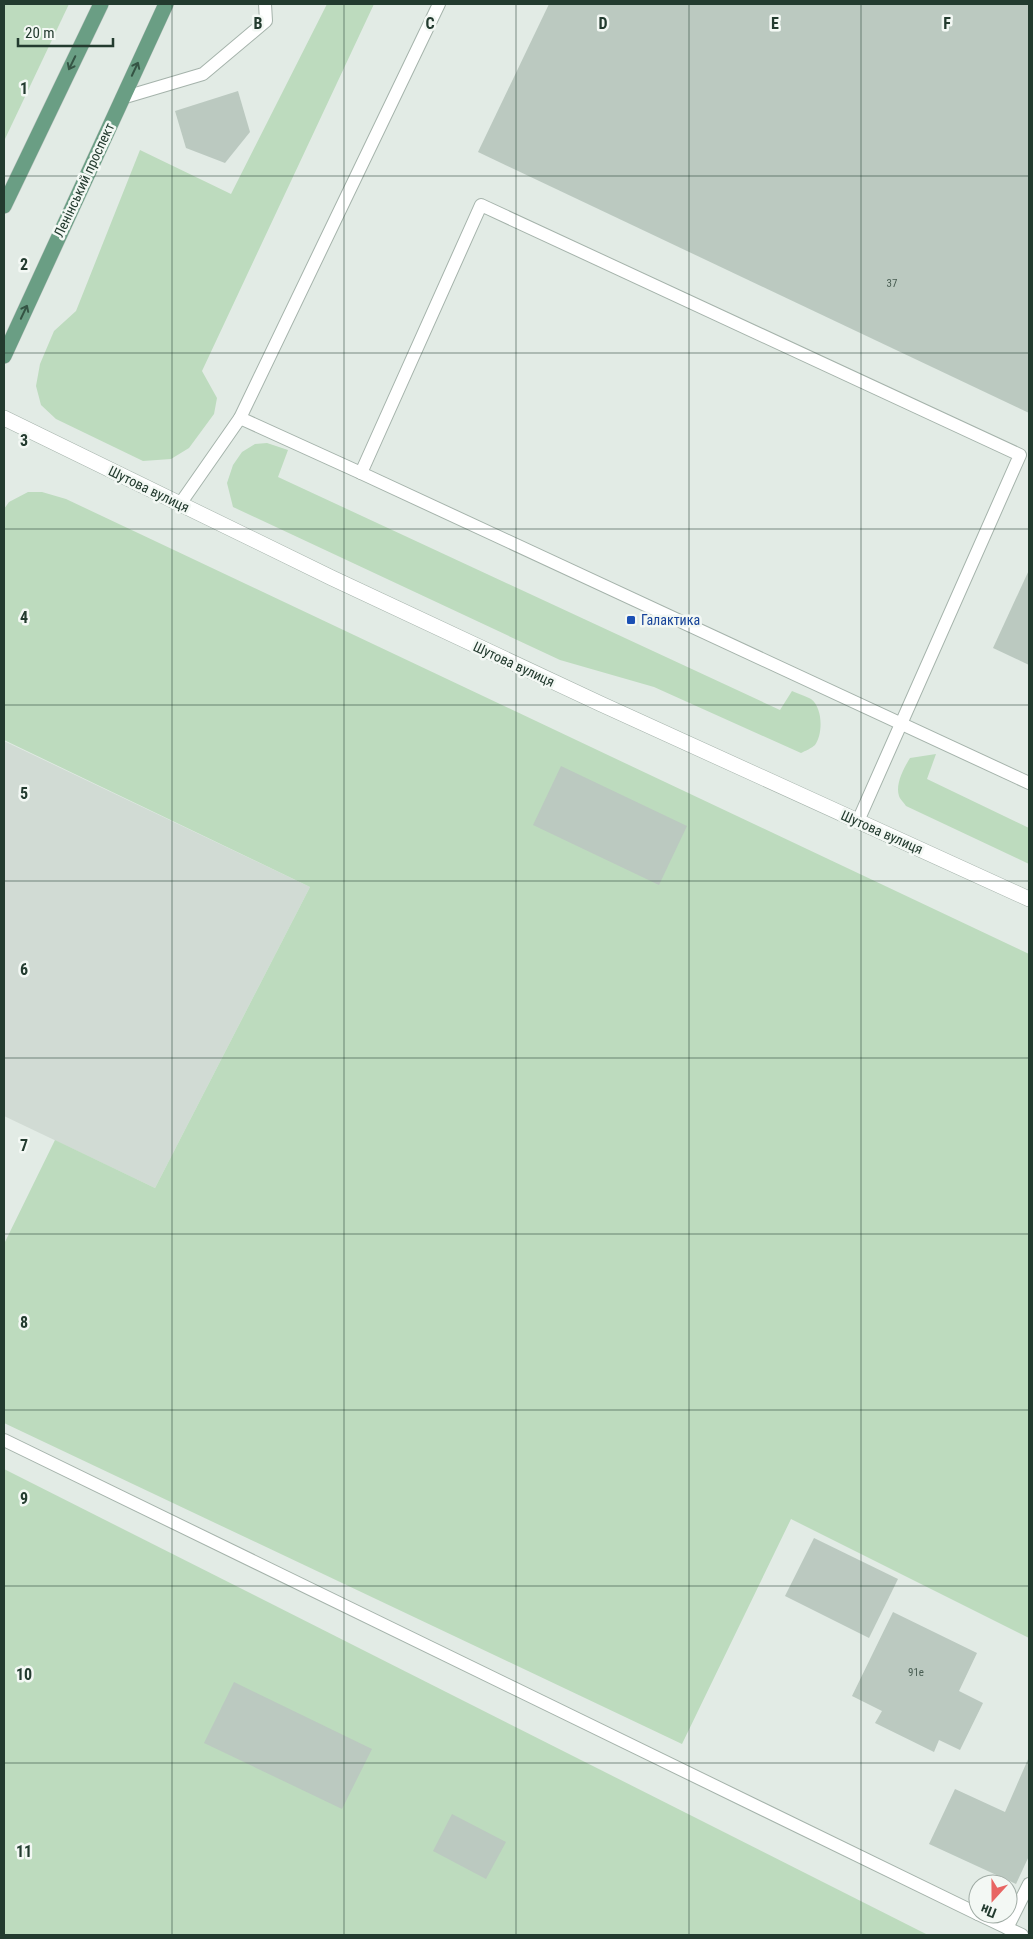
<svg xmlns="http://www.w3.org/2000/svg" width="1033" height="1939" font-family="'Roboto Condensed',sans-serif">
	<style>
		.built { fill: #d1dbd4 }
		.green { fill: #bddbbe }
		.building { fill: #bbc9c0 }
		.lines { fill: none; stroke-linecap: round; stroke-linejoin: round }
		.service-casing { stroke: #a5b3ab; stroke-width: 14 }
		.minor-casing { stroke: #a5b3ab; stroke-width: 16 }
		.primary-casing { stroke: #c1c8c5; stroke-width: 16 }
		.service { stroke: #fff; stroke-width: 12 }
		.minor { stroke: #fff; stroke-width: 15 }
		.primary { stroke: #6a9e84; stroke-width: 15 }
		.oneway { stroke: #355444 }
		.grid { fill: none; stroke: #233b2f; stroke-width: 1; stroke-opacity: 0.55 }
		.transit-dot { fill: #1a4fb4; stroke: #f3f8f4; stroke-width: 2 }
		.labels { text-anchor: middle; stroke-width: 5; stroke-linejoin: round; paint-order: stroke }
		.number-label { font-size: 11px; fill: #495e53 }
		.street-label { font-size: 14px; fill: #233b2f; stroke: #f3f8f4 }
		.transit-label { font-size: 14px; fill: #164399; stroke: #f3f8f4; text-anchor: start }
		.grid-label { font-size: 16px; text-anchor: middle; font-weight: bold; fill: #233b2f; stroke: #f3f8f4; stroke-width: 5; stroke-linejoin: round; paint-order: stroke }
	</style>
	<rect width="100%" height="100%" fill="#e2ebe5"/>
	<path class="built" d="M4,741L310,887L155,1188L4,1116Z"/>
	<g class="green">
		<path d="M4,4H69L4,141Z"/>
		<path d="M327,4H374L202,371L217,398L214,414L189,448L171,459L143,461L56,419L41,405L36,386L40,364L54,331L76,311L140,150L231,194Z"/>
		<path d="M267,443L288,450L278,477L780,710L792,691C798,694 806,696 811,699C823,708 823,734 815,745C812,748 805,751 801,753L654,687L560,660L233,507L227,483L233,465L242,452L255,444Z"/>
		<path d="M28,492H42L66,499L1029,954V1638L791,1519L682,1744L4,1423V1244L55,1140L155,1188L310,887L4,740V509L9,502Z"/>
		<path d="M936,754L927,779L1029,828V864L906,806C904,803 900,799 899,796C895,784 904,768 910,758Z"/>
		<path d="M4,1469L928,1935H4Z"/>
	</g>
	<g class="building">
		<path d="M549,4H1029V413L478,152Z"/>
		<path d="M238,91L250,132L225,163L186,148L175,111Z"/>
		<path d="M1029,570V665L993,648Z"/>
		<path d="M561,766L687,826L659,885L533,825Z"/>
		<path d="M814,1538L898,1579L869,1638L785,1596Z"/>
		<path d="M893,1612L977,1653L959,1691L983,1703L960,1750L939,1740L934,1752L875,1723L882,1711L852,1696Z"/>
		<path d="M234,1682L372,1749L342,1809L204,1743Z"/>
		<path d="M1029,1757V1856L1016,1884L929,1844L955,1789L1005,1812Z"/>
		<path d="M452,1814L506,1842L486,1879L433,1851Z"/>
	</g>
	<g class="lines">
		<g class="service-casing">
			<g id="service">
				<path d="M122,98L203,74L266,21L265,4"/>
				<path d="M240,418L439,4"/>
				<path d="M361,473L1029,783"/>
				<path d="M180,504L240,418L361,473L481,205L1020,455L858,821"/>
				<path d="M4,1440L978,1914"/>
				<path d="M978,1914L1022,1935"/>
				<path d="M1007,1928L1029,1884"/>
			</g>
		</g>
		<g class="minor-casing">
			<path id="minor" d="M4,418L332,578L601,704L1029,899"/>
		</g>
		<g class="primary-casing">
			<g id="primary">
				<path d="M4,206L101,4"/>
				<path d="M4,356L166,4"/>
			</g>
		</g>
		<use href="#service" class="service"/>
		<use href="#minor" class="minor"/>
		<use href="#primary" class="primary"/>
	</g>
	<defs><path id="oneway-shaft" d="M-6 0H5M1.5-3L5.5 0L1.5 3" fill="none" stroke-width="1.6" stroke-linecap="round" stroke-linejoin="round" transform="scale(1.25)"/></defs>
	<g class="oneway">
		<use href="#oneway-shaft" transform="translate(72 63) rotate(116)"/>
		<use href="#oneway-shaft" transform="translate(135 69) rotate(-65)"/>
		<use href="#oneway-shaft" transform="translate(24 312) rotate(-65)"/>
	</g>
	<path class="grid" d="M172,4V1935M344,4V1935M516,4V1935M689,4V1935M861,4V1935M4,176H1029M4,353H1029M4,529H1029M4,705H1029M4,881H1029M4,1058H1029M4,1234H1029M4,1410H1029M4,1586H1029M4,1763H1029"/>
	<rect class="transit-dot" x="626" y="615" width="10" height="10" rx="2.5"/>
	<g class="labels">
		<g class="number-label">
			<text x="892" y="287">37</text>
			<text x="916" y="1676">91е</text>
		</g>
		<g class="street-label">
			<text transform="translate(84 180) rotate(-65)" y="5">Ленінський проспект</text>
			<text transform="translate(149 489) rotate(26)" y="5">Шутова вулиця</text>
			<text transform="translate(514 664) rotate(25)" y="5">Шутова вулиця</text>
			<text transform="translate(882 832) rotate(24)" y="5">Шутова вулиця</text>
		</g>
		<g class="transit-label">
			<text x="641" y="625">Галактика</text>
		</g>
	</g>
	<g class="grid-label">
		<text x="258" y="29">B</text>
		<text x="430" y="29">C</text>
		<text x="603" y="29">D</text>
		<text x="775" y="29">E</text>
		<text x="947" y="29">F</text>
		<text x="24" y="94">1</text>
		<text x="24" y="270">2</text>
		<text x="24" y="446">3</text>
		<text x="24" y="623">4</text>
		<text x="24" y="799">5</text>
		<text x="24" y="975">6</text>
		<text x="24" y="1151">7</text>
		<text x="24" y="1328">8</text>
		<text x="24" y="1504">9</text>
		<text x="24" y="1680">10</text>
		<text x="24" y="1857">11</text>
	</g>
	<rect width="1033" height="1939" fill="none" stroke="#233b2f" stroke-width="10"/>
	<g transform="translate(993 1899) rotate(201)"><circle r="24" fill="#f3f8f4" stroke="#a0aca5"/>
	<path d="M0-4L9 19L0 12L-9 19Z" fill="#e86563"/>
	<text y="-8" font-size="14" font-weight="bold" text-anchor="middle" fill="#233b2f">Пн</text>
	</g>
	<path d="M18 38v8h95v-8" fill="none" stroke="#233b2f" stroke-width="2.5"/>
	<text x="25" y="38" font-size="15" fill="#233b2f" stroke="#f3f8f4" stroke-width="4" paint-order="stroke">20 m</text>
</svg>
